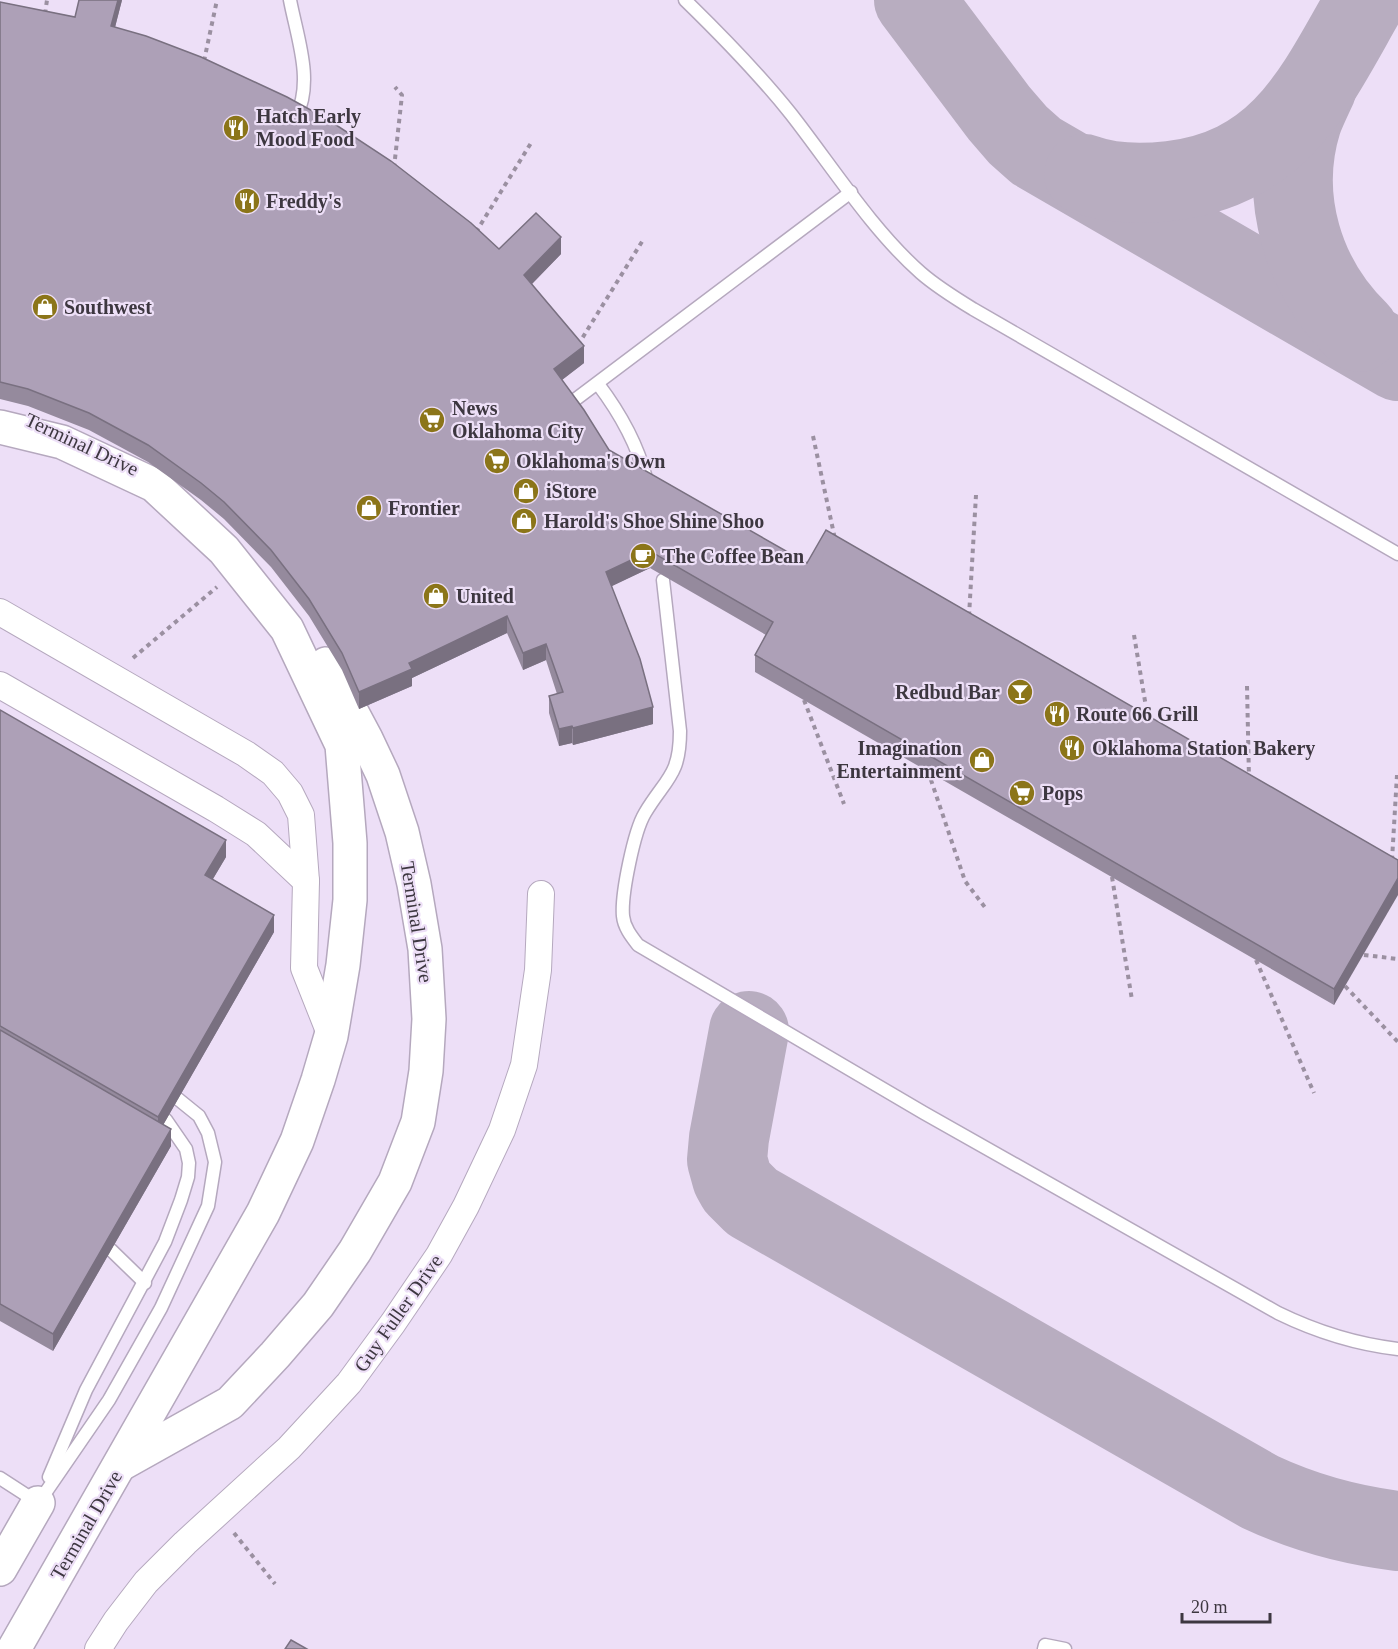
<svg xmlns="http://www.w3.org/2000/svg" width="1398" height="1649" font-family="Georgia,serif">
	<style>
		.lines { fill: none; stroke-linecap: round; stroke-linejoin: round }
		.taxiway { stroke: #b8adc0; stroke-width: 80 }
		.lane-casing { stroke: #b5a8be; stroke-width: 15 }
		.street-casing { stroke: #b5a8be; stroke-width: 28 }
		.secondary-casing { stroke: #b5a8be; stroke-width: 36 }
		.path { stroke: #9b90a1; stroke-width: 4; stroke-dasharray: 4.5 4.5; stroke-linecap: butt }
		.lane { stroke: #fff; stroke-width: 12 }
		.street { stroke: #fff; stroke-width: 26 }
		.secondary { stroke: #fff; stroke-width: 33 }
		.wall { fill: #958a9d }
		.shaded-wall { fill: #797080 }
		.building { fill: #ada0b7; stroke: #797080; stroke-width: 1.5 }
		.labels { text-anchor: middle; stroke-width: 4.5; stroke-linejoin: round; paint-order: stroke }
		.poi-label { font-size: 20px; font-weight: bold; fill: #3d3740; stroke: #eddff7; text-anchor: start }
		.street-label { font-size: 20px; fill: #3d3740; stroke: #eddff7 }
	</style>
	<rect width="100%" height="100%" fill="#eddff7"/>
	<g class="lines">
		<g class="taxiway">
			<path d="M914,0L999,113L1018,135L1036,151L1398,361"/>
			<path d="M1317,87C1312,98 1306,110 1302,121C1278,197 1303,278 1359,332"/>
			<path d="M1084,174C1111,184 1142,184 1170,181C1282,168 1316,87 1366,0"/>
			<path d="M749,1031L729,1138L727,1160L732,1178L737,1187L752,1202L1260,1492C1305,1513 1349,1525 1398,1531"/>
		</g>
		<g class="lane-casing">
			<g id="lane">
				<path d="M290,0C297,37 314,81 296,117"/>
				<path d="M685,0C722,36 759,74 791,114C831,165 872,230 921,273C937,287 955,298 973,309L1398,554"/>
				<path d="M598,384C620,413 637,443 646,478"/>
				<path d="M572,402L851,192"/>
				<path d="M663,580L680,731C680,776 666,778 645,813C634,831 621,895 623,916C624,927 631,936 638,945L924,1113L1278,1313C1317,1332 1355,1344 1398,1349"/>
				<path d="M111,1250L145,1283"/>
				<path d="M49,1477L86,1390L165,1242L181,1200L188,1177L189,1163L186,1149L166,1120"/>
				<path d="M0,1478L37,1502"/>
				<path d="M39,1502L109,1400L161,1308L208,1206L215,1162L208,1133L199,1116L178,1099"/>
				<path d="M1044,1649L1045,1645L1065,1649"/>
			</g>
		</g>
		<g class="street-casing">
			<g id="street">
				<path d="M0,612L246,754L273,773L290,793L301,815L306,881L304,968L331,1036"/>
				<path d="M0,685L216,809L256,834L306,881"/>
				<path d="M98,1649L116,1621L146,1582L185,1543L289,1448L349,1383L393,1323L439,1255L466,1206L502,1130L524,1065L538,970L541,894"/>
			</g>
		</g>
		<g class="secondary-casing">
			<g id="secondary">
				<path d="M0,427L62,442L154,485L224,550L287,629L342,745L350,843V900L343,965L331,1036L318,1080L297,1141L263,1213L14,1649"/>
				<path d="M121,1464L230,1403L275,1355L318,1305L355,1251L395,1182L418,1122L426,1071L429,1019L425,949L414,884L402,832L383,775L366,739L326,664"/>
				<path d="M0,1569L38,1503"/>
			</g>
		</g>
		<g class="path">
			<path d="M45,14L47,0"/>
			<path d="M204,61L217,0"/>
			<path d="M394,168L402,95L395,87"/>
			<path d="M476,232L531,143"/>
			<path d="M578,345L643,240"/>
			<path d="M813,436L835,539"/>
			<path d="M969,616L976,495"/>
			<path d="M1134,635L1148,719"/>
			<path d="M133,658L217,587"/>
			<path d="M1247,686L1249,779"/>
			<path d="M804,700L844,804"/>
			<path d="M928,771L965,881L987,910"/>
			<path d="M1392,860L1397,775"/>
			<path d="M1112,877L1132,1000"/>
			<path d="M1364,955L1398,959"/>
			<path d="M1256,960L1314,1093"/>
			<path d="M1345,986L1398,1042"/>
			<path d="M234,1533L275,1584"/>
		</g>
		<use href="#lane" class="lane"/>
		<use href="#street" class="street"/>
		<use href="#secondary" class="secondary"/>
	</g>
	<g class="wall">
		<path d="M122,0L115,27L499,249L561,254L532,284L584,363L562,380L609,450L807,563L1398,860L1334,1005L755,672V655L766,635L650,568L611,586L653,724L573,745L572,743L559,746L549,713V696L557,694L546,660L523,670L507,633L412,678V686L359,709L342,670L309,616L271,567L224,519L201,500L148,462L89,430L28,406L0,399V2L75,17Z"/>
		<path d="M0,710L226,857L213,879L274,932L163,1125L171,1146L53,1351L0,1321Z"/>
	</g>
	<g class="shaded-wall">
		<path d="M118,0H122L111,43V26Z"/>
		<path d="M561,237V254L524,292V275Z"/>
		<path d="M584,346V363L554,386V369Z"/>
		<path d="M650,551V568L606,589V572Z"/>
		<path d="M507,616V633L412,678V686L359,709V692L409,663Z"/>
		<path d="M546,644V660L523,670V653Z"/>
		<path d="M653,707V724L573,745V728Z"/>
		<path d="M572,726V743L559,746V729Z"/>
		<path d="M226,840V857L205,892V875Z"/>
		<path d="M1398,878V895L1334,1005V989Z"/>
		<path d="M274,915V932L158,1134V1117Z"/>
		<path d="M171,1129V1146L53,1351V1334Z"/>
	</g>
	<g class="building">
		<path d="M79,0H118L111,26L146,36L201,57L287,97L327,119L391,161L471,223L499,249L536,213L561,237L524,275L584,346L554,369L584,410L609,450L807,563L826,530L1398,860V878L1334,989L755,655L773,622L650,551L606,572L640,659L653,707L573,728L572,726L559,729L549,696L563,692L546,644L523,653L507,616L409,663L412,669L359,692L342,653L309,599L271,550L224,502L201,483L148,445L89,413L28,389L0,382V2L75,17Z"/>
		<path d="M0,710L226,840L205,875L274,915L158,1117L0,1026Z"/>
		<path d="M0,1030L171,1129L53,1334L0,1304Z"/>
		<path d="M291,1640L307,1649H285Z"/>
	</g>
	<defs>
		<g id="restaurant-disc" transform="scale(1.35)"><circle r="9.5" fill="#8b7519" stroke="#eddff7"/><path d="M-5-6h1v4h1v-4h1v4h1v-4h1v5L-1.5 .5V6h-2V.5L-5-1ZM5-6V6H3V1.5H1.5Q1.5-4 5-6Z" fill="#fff"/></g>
		<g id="shop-disc" transform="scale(1.35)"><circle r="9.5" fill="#8b7519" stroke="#eddff7"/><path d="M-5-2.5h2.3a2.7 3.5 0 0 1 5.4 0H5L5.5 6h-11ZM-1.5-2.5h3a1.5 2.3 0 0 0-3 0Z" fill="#fff"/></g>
		<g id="supermarket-disc" transform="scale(1.35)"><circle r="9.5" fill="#8b7519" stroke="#eddff7"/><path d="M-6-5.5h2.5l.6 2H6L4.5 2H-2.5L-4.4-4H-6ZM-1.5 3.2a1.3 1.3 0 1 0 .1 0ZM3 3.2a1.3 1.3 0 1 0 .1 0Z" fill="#fff"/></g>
		<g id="cafe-disc" transform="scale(1.35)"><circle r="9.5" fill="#8b7519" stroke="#eddff7"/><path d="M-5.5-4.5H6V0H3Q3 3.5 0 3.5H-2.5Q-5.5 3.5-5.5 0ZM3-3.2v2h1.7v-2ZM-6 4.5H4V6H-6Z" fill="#fff"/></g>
		<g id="bar-disc" transform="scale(1.35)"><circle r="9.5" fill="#8b7519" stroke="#eddff7"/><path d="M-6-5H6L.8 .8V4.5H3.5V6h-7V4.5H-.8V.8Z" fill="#fff"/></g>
	</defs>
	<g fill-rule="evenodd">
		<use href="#restaurant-disc" x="236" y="128"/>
		<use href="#restaurant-disc" x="247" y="201"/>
		<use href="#shop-disc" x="45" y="307"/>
		<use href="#supermarket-disc" x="432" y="420"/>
		<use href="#supermarket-disc" x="497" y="461"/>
		<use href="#shop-disc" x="526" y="491"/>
		<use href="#shop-disc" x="369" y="508"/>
		<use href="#shop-disc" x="524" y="521"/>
		<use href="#cafe-disc" x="643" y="556"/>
		<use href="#shop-disc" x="436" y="596"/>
		<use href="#bar-disc" x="1020" y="692"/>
		<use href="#restaurant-disc" x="1057" y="714"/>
		<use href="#restaurant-disc" x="1072" y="748"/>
		<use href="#shop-disc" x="982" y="760"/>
		<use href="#supermarket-disc" x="1022" y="793"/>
	</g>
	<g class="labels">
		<g class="poi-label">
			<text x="256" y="123">Hatch Early<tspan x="256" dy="23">Mood Food</tspan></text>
			<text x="266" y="208">Freddy's</text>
			<text x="64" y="314">Southwest</text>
			<text x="452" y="415">News<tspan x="452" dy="23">Oklahoma City</tspan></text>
			<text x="516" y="468">Oklahoma's Own</text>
			<text x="546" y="498">iStore</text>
			<text x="388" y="515">Frontier</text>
			<text x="544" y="528">Harold's Shoe Shine Shoo</text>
			<text x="662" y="563">The Coffee Bean</text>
			<text x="456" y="603">United</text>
			<text x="1000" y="699" text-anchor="end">Redbud Bar</text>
			<text x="1076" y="721">Route 66 Grill</text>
			<text x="962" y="755" text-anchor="end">Imagination<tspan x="962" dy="23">Entertainment</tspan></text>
			<text x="1092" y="755">Oklahoma Station Bakery</text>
			<text x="1042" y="800">Pops</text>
		</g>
		<g class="street-label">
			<text transform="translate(82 444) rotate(25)" y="7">Terminal Drive</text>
			<text transform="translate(417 922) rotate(81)" y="7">Terminal Drive</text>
			<text transform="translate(398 1313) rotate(-55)" y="7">Guy Fuller Drive</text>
			<text transform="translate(86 1525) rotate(-60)" y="7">Terminal Drive</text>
		</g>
	</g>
	<path d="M1182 1613v9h88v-9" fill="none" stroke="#3d3740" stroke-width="3"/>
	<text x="1191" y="1613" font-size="18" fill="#3d3740" stroke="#eddff7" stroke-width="4.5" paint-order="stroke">20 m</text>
</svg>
